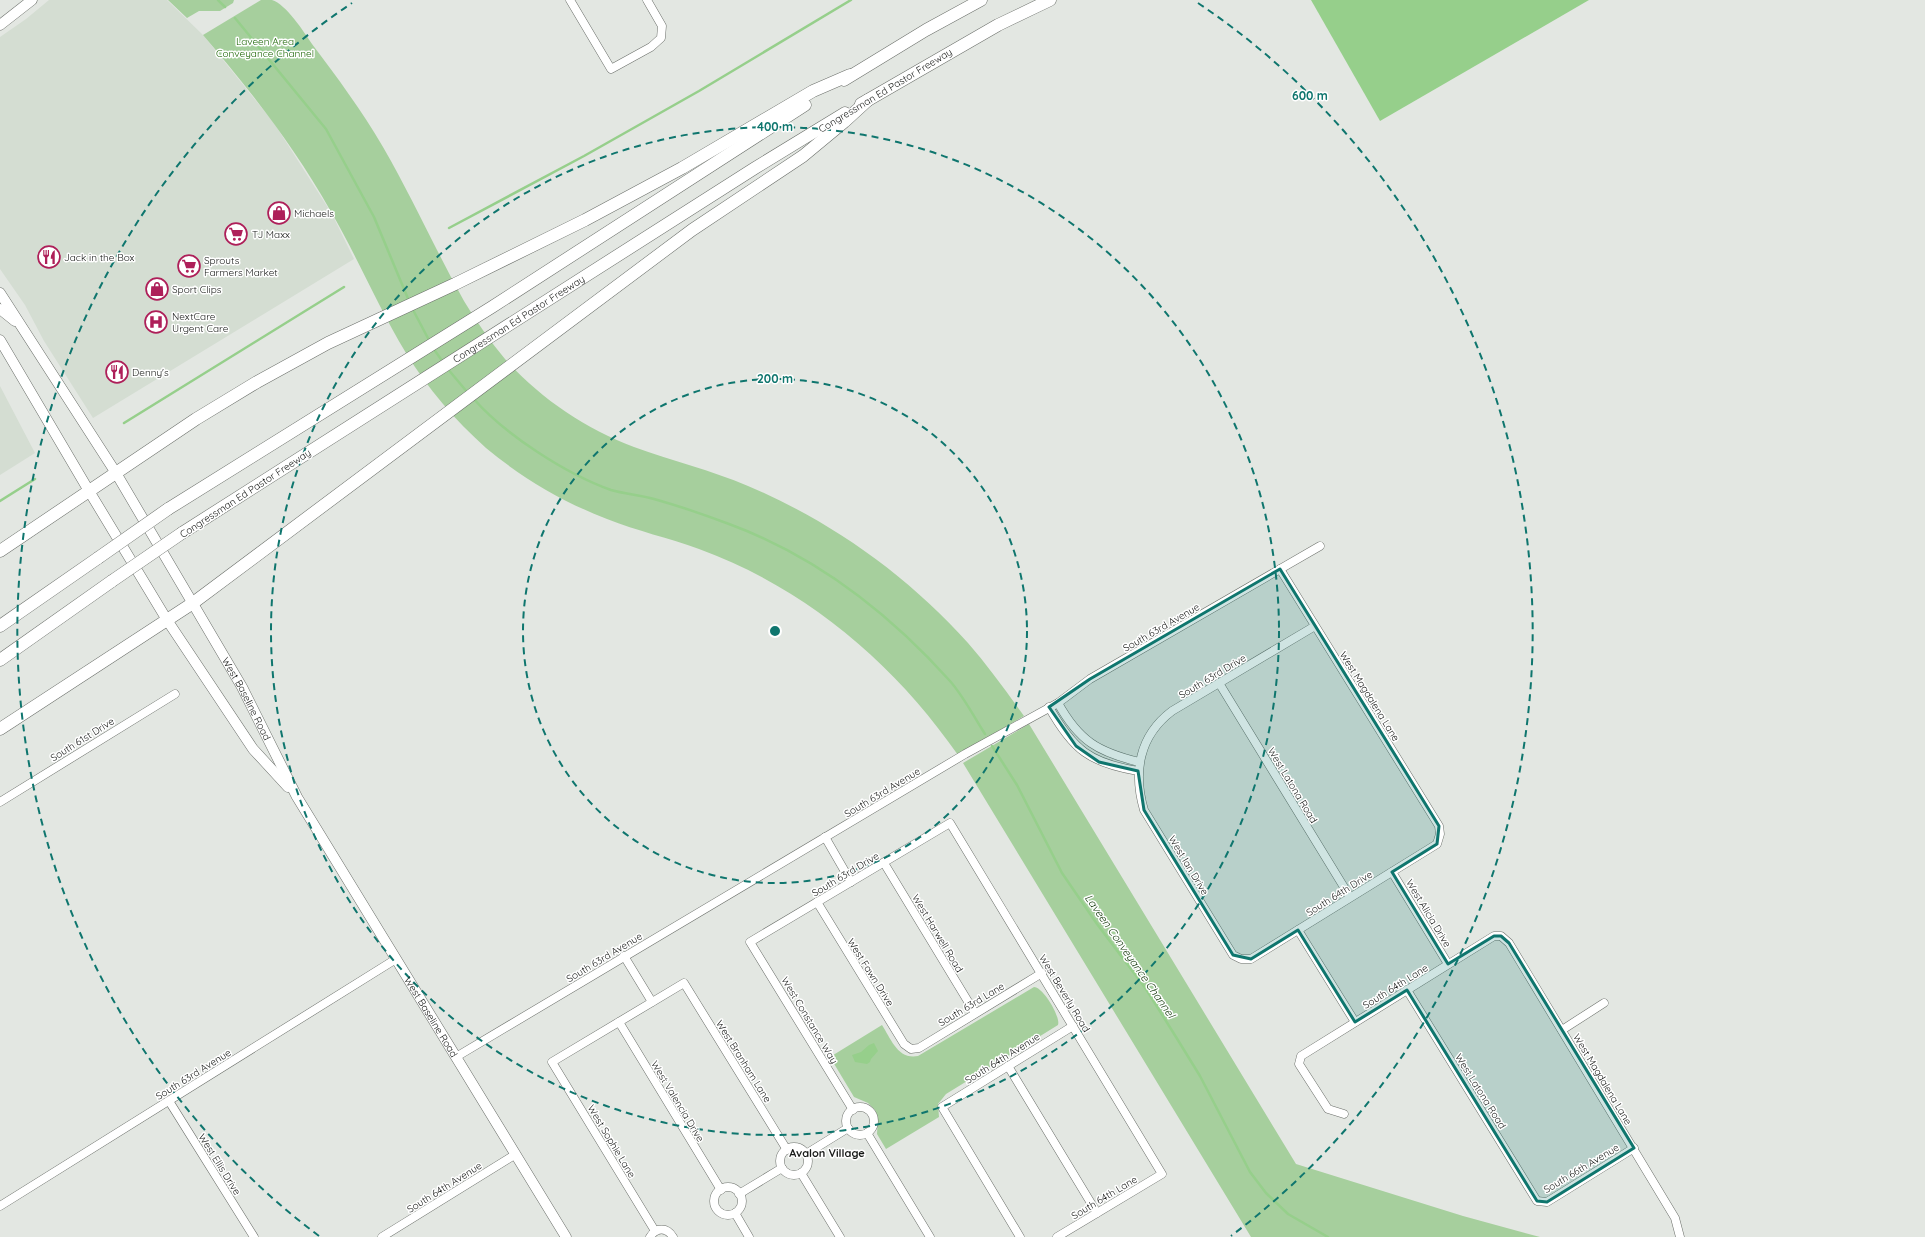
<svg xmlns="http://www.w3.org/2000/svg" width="1925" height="1237" font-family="Quicksand,sans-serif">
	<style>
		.built { fill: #d4ddd2 }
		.green { fill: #a6cf9d }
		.water { fill: #96cf8b }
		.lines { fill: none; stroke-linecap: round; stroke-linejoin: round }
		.stream { stroke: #96cf8b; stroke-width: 2.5 }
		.minor-casing { stroke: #6b6f6a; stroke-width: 9 }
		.major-casing { stroke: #6b6f6a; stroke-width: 11 }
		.highway-casing { stroke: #6b6f6a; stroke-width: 13 }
		.minor { stroke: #fff; stroke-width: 8 }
		.major { stroke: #fff; stroke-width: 10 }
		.highway { stroke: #fff; stroke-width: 12 }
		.highway-bridge-casing { stroke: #6b6f6a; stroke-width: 13; stroke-linecap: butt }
		.highway-bridge { stroke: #fff; stroke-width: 12 }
		.marked { fill: #0f766e; fill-opacity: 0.2; stroke: #0f766e; stroke-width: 3; stroke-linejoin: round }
		.ring { fill: none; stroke: #0f766e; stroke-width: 2; stroke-dasharray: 7 5 }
		.labels { text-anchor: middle; stroke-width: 3; stroke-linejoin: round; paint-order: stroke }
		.park-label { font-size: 10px; fill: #1c6605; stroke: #fff }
		.street-label { font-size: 10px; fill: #171917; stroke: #fff }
		.poi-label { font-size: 10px; fill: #171917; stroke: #fff; text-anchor: start }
		.water-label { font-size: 11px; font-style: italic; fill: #0d3405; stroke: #fff }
		.neighbourhood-label { font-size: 11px; font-weight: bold; fill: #171917; stroke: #fff }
		.centre { fill: #0f766e; stroke: #fff; stroke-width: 2 }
		.ring-label { font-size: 12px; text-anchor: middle; font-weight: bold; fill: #0f766e; stroke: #fff; stroke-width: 3; stroke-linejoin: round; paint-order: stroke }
	</style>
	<rect width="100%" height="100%" fill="#e3e7e2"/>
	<g class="built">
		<path d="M49,0H167L203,35L274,123L332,214L354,259L93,418L44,341L25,305L0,269V37L26,19Z"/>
		<path d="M0,386L35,453L0,475Z"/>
	</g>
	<g class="green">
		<path d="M168,0H234L233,3L220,11H199L187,18Z"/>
		<path d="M261,0C265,0 269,0 272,0C286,4 304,32 312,44C337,77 362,111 383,147C412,197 436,251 464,301C476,321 490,341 505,359C540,398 585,429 634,447C672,461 711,470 748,486C831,521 907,575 968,643C988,666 1006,691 1024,716L958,755C894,663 806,588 699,549C669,538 637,531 607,519C563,502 522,478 486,448C455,420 428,389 406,353C378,307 357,256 330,210C294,146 250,90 203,35Z"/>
		<path d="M1029,724L1296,1164L1463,1216L1540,1237H1251L963,763Z"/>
		<path d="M1034,987C1043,987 1061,1017 1058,1025L946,1094L938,1104L939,1117L886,1149L877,1134L878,1117L875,1110L868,1103L854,1097L830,1057L882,1025C891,1039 898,1060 918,1056Z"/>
	</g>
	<g class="water">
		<path d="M1311,0H1589L1380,121Z"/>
		<path d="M874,1043L878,1051L871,1059L870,1062L867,1064L855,1062L852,1055L861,1052L869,1045Z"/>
	</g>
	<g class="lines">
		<g class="stream">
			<path d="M218,0L225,7"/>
			<path d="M235,18L326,129L374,217L409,301"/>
			<path d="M449,228L584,156L699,91L851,0"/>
			<path d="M412,308L430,342"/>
			<path d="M433,348L443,362"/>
			<path d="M447,368L468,393"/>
			<path d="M473,398C504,434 566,474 611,490C625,494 640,495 654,499C679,506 705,515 729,524C816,556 889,613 950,681C964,697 974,717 985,734"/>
			<path d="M124,423L344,287"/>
			<path d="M0,501L35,479"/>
			<path d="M992,746L1017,785L1062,873L1097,924L1146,989L1176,1037L1200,1076L1250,1172L1266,1193L1288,1214L1328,1237"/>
		</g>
		<g class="minor-casing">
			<g id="minor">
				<path d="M570,0L611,69L651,47L661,38L662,26L647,0"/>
				<path d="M1280,569L1439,826L1440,834L1437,844L1251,959H1241L1233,955L1144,810C1133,772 1139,736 1172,711L1315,626"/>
				<path d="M1219,683L1350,897"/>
				<path d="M1058,703C1079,741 1098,752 1139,762"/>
				<path d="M1049,707C1073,750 1090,763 1138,771"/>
				<path d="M0,802L175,694"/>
				<path d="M825,837L851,882"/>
				<path d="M884,863L975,1013"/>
				<path d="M1392,872L1448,964"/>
				<path d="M817,902L904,1044L911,1049L919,1048L1042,973"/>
				<path d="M1298,930L1355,1022"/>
				<path d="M624,956L652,1002"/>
				<path d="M1407,990L1537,1201L1547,1202L1634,1148"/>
				<path d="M619,1022L721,1190"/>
				<path d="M1562,1030L1604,1003"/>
				<path d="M456,1057L965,754L1058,703L1090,679L1320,546"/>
				<path d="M1008,1066L1097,1213"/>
				<path d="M169,1101L254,1237"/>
				<circle cx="860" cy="1121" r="14"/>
				<path d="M853,1110L750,942L950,823L1162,1174L1057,1237"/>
				<path d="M1344,1114L1328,1109L1299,1064L1301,1056L1494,936H1501L1509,943L1675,1218L1680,1237"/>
				<path d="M867,1133L930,1237"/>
				<circle cx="794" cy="1161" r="14"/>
				<path d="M806,1154L848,1128"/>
				<path d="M801,1173L840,1237"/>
				<circle cx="728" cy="1201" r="14"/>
				<path d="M739,1194L782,1168"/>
				<path d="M0,1206L396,959"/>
				<path d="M735,1213L749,1237"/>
				<path d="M655,1231L552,1062L684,983L787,1150"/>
				<path d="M382,1237L516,1154"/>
				<path d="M650,1237C656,1227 667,1227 673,1237"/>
				<path d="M1020,1237L942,1107L1073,1026"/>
			</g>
		</g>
		<g class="major-casing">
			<g id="major">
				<path d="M0,25L32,0"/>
				<path id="s1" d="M0,293L116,473L242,687L297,797L566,1237"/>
				<path d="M0,309L15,321"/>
				<path d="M0,340L89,491L167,620L253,749L288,787"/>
			</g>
		</g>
		<g class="highway-casing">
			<g id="highway">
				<path d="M844,80L926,30L981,0"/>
				<path d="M861,104L998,25L1050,0"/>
				<path d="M168,509L492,307L805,105"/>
				<path id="s2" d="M182,533L755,168L845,113"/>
				<path d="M0,551L196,419L257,382L328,343L455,284L585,220L682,168L813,91L850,75"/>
				<path d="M0,626L98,558"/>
				<path d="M0,660L112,581"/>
				<path d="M0,729L193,603L692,230L803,156L844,122L868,100"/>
			</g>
		</g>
		<use href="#minor" class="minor"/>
		<use href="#major" class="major"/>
		<use href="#highway" class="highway"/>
		<g class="highway-bridge-casing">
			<g id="highway-bridge">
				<path d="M98,558L168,509"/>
				<path d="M112,581L182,533"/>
			</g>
		</g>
		<use href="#highway-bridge" class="highway-bridge"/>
	</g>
	<path class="marked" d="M1280,569L1439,826L1437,844L1392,872L1448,964L1494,936H1501L1509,943L1634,1148L1547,1202L1537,1201L1407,990L1355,1022L1298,930L1251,959L1233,955L1144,810L1138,771L1099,762L1076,746L1049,707L1090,679Z"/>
	<g class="ring">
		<circle cx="775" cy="631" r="252"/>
		<circle cx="775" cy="631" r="504"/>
		<path d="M319 1236A757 757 0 0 1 352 3M1198 3A757 757 0 0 1 1231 1236"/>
	</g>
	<defs>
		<g id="shop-ring" transform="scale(1.15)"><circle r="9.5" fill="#fff" stroke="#ae1f59" stroke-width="1.5"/><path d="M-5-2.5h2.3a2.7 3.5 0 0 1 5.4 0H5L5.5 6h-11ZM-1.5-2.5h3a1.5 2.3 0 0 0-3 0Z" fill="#ae1f59"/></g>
		<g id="supermarket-ring" transform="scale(1.15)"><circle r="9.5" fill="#fff" stroke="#ae1f59" stroke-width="1.5"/><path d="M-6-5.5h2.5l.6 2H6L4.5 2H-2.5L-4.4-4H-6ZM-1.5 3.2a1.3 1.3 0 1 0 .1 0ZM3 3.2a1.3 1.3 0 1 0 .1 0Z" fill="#ae1f59"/></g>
		<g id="restaurant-ring" transform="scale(1.15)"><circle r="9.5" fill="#fff" stroke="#ae1f59" stroke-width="1.5"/><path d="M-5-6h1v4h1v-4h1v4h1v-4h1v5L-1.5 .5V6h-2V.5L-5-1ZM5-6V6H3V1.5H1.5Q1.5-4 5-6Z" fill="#ae1f59"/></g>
		<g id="hospital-ring" transform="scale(1.15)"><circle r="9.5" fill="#fff" stroke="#ae1f59" stroke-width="1.5"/><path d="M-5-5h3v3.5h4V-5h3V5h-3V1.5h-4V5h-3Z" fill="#ae1f59"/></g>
	</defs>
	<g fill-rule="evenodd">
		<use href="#shop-ring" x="279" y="213"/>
		<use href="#supermarket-ring" x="236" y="234"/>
		<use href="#restaurant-ring" x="49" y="257"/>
		<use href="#supermarket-ring" x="189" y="266"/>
		<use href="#shop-ring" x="157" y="289"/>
		<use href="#hospital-ring" x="156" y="322"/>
		<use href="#restaurant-ring" x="117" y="372"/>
	</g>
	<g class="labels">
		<g class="park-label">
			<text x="265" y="45">Laveen Area<tspan x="265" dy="12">Conveyance Channel</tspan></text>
		</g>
		<g class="street-label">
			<text transform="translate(885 90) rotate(-31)" y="4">Congressman Ed Pastor Freeway</text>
			<text dy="4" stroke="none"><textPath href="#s2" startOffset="399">Congressman Ed Pastor Freeway</textPath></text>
			<text transform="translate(245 493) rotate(-33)" y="4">Congressman Ed Pastor Freeway</text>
			<text transform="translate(1161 627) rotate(-30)" y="4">South 63rd Avenue</text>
			<text transform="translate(1212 676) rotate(-31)" y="4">South 63rd Drive</text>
			<text transform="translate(1370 696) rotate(58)" y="4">West Magdalena Lane</text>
			<text dy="4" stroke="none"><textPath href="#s1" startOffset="475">West Baseline Road</textPath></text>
			<text transform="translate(82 739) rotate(-32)" y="4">South 61st Drive</text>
			<text transform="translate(1293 785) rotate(59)" y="4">West Latona Road</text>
			<text transform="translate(882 792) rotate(-31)" y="4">South 63rd Avenue</text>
			<text transform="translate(1189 865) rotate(59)" y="4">West Ian Drive</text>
			<text transform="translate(845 874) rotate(-31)" y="4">South 63rd Drive</text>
			<text transform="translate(1339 893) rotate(-32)" y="4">South 64th Drive</text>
			<text transform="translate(1429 913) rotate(59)" y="4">West Alicia Drive</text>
			<text transform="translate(938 933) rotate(59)" y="4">West Harwell Road</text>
			<text transform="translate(604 957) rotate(-31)" y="4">South 63rd Avenue</text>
			<text transform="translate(871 972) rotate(58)" y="4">West Fawn Drive</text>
			<text transform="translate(1395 986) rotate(-32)" y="4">South 64th Lane</text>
			<text transform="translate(1065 993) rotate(59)" y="4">West Beverly Road</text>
			<text transform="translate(971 1004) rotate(-31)" y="4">South 63rd Lane</text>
			<text dy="4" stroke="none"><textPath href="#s1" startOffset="843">West Baseline Road</textPath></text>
			<text transform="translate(810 1020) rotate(59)" y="4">West Constance Way</text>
			<text transform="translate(1002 1058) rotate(-32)" y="4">South 64th Avenue</text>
			<text transform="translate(744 1061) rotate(58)" y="4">West Branham Lane</text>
			<text transform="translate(193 1074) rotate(-32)" y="4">South 63rd Avenue</text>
			<text transform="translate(1603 1079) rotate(59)" y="4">West Magdalena Lane</text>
			<text transform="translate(1481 1091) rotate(58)" y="4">West Latona Road</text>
			<text transform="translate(678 1101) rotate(59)" y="4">West Valencia Drive</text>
			<text transform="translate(612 1141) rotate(59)" y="4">West Sophie Lane</text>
			<text transform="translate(220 1164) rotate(58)" y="4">West Ellis Drive</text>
			<text transform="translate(1581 1168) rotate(-31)" y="4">South 66th Avenue</text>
			<text transform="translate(444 1187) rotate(-32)" y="4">South 64th Avenue</text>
			<text transform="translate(1104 1197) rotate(-31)" y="4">South 64th Lane</text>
		</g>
		<g class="poi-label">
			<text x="294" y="217">Michaels</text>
			<text x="252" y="238">TJ Maxx</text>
			<text x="64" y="261">Jack in the Box</text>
			<text x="204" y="264">Sprouts<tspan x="204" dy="12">Farmers Market</tspan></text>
			<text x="172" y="293">Sport Clips</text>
			<text x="172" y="320">NextCare<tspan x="172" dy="12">Urgent Care</tspan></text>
			<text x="132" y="376">Denny's</text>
		</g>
		<g class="water-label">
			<text transform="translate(1130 956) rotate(55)" y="4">Laveen Conveyance Channel</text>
		</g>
		<g class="neighbourhood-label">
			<text x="827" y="1157">Avalon Village</text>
		</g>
	</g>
	<circle cx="775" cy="631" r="6" class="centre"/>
	<g class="ring-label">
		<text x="1310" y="100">600 m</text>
		<text x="775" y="131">400 m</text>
		<text x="775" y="383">200 m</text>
	</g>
</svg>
